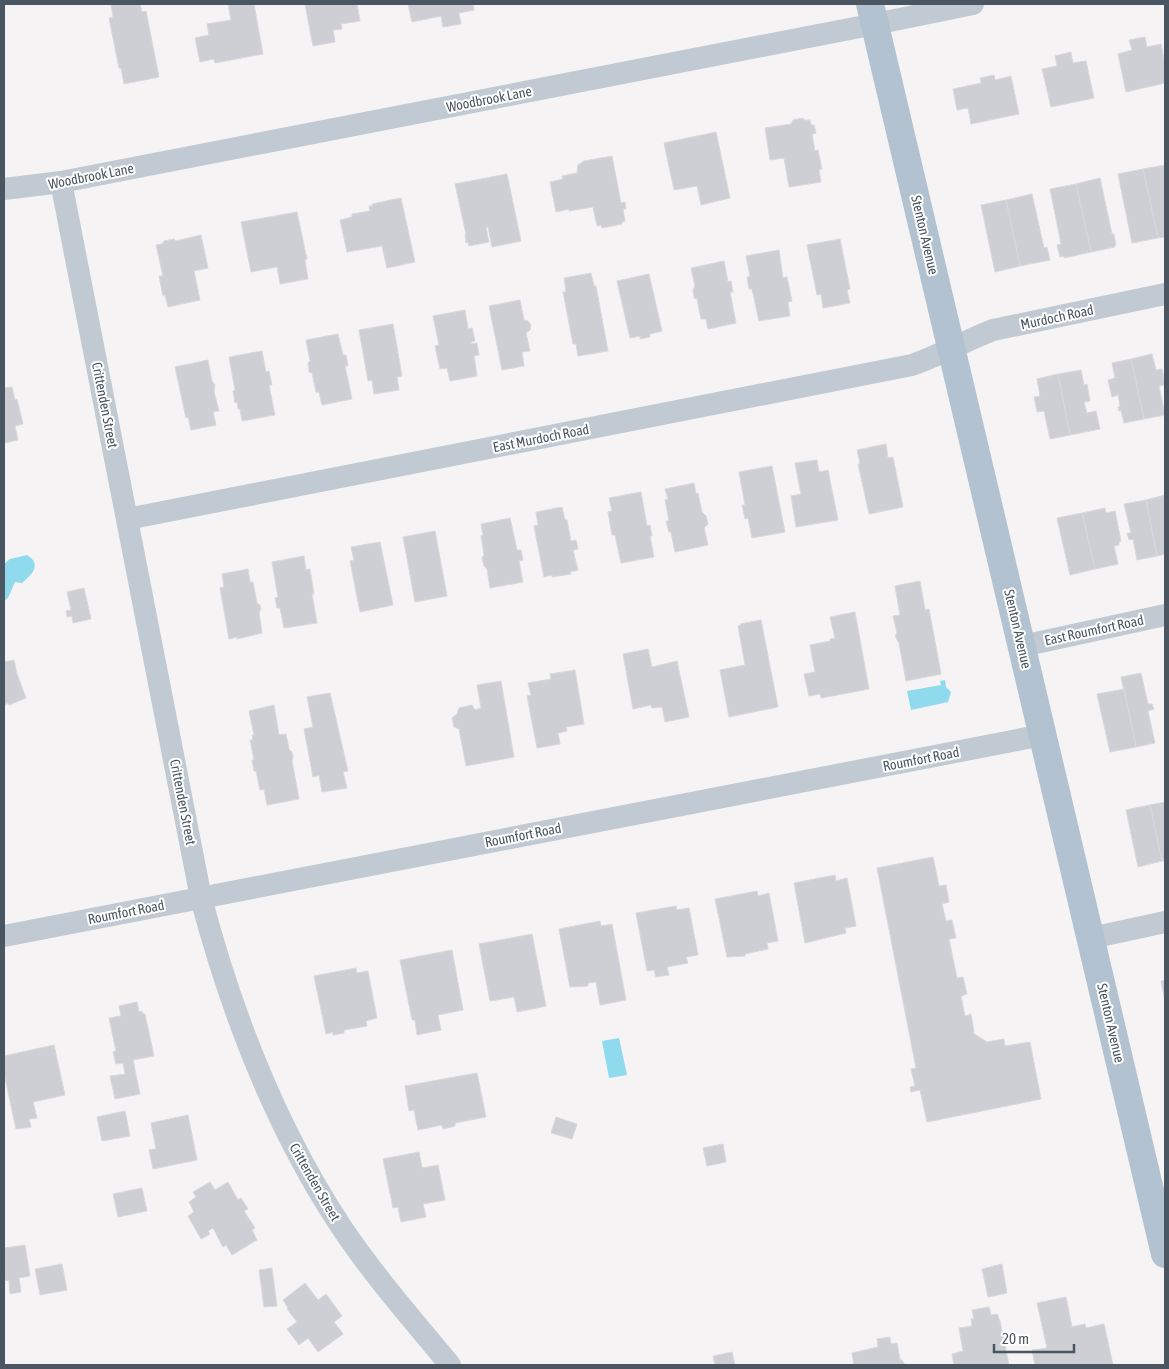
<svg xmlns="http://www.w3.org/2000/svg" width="1169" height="1369" font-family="'Asap Condensed',sans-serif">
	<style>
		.water { fill: #90daee }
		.building { fill: #cdcfd5; stroke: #d7d9de }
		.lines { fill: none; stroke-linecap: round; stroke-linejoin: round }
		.minor { stroke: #c1cad2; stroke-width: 22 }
		.primary { stroke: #b3c2d1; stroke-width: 28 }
		.labels { text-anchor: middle; stroke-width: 4; stroke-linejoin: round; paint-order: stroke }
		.street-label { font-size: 14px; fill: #4a5661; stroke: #fff }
	</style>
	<rect width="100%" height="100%" fill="#f5f3f3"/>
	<g class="water">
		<path d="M27,555C43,565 31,575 22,583L15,582L8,598L4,601V564L10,559Z"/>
		<path d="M945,680L946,687L951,692L948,702L911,710L907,691L941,685L940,681Z"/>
		<path d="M619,1038L627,1075L609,1078L602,1041Z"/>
	</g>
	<g class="building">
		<path d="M111,4H140L142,12L146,11L159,77L124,84L121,68H119L109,18L113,17Z"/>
		<path d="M228,4H254L263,54L215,63L214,59L200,62L195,38L209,35L207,24L231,20Z"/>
		<path d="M305,4H357L360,21L341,24L342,29L333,30L335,42L313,46Z"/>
		<path d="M408,4H473L474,10L459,13L461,24L443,27L441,16L412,22Z"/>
		<path d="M1145,37L1147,47L1161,44L1165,64V83L1126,92L1118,54L1132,50L1129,40Z"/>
		<path d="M1071,52L1073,63L1086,61L1094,98L1051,107L1042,69L1057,66L1055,56Z"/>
		<path d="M994,75L995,80L1011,76L1019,114L971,124L968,108L957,110L953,89L981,83L980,78Z"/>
		<path d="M803,118L804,120H810L811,125H814L816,133L812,134L815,151L818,150L822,169L819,170L821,182L789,187L784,158L770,160L765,128L791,124L793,120Z"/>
		<path d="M716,132L730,198L701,205L697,186L674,190L664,143Z"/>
		<path d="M612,156L621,203L625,202L626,209H623L625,221L622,222V224L602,228L601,225L597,226L593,207L569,211V209L556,212L550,182L563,179L562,176L577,173L578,165L584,161Z"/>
		<path d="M1165,165V237L1158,238L1143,169Z"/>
		<path d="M1143,169L1158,238L1132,243L1118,174Z"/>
		<path d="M507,174L521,241L492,247L488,227H486L489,242L469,246L468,242L466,243L465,234H466L455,184Z"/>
		<path d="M1100,178L1112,234H1114L1116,245L1114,246L1115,247L1091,252L1076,184Z"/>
		<path d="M1076,184L1091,252L1064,258V256L1060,257L1057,245L1061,244L1050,189Z"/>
		<path d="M1032,194L1044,248L1047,247L1050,260L1020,266L1006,200Z"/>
		<path d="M401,198L415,262L387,268L382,246L347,252L340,220L352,217V214L370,211L369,206H373L372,204Z"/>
		<path d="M1006,200L1020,266L995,272L981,205Z"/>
		<path d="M297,212L307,259L305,260L308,279L280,284L277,267L251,272L241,222Z"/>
		<path d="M201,235L208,268L194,271L200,300L168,307L165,295L163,296L159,276H163L156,245L162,244L164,241L174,239L176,241Z"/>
		<path d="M840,239L850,289L847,290L850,303L823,308L821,294L817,295L807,245Z"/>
		<path d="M779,250L783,278L787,277L792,301L788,302L790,316L759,321L752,289H749L747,277L750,276L746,256Z"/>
		<path d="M724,261L728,282L731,281L733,292H730L736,323L708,329L706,319H701L697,299L694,298L693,290L695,286L691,268Z"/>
		<path d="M591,273L594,286H596L608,351L578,356L576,344H573L563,292H566L564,278Z"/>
		<path d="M649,274L662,331L650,334V337L640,339V336L630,338L617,281Z"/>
		<path d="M520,300L524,320L528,321L531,325L530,330L526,333L530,351L522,352L524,366L502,370L489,306Z"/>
		<path d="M465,310L468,329L472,328L475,341L471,342V344L477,343L479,355L474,356L477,376L450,381L447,368L440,369L435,346L439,345L433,316Z"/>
		<path d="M393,324L402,376L397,377L399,390L374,394L372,380L368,381L359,330Z"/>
		<path d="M338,334L343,355H346L348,366H345L352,399L322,405L319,392H316L312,373L309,372L308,363L310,361L306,340Z"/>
		<path d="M262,351L266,372L269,371L272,385H269L275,415L242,421L240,409H238L237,402L235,403L233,391L235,390L229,357Z"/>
		<path d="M1152,354L1156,370L1162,369L1165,385L1159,386L1165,415L1144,419L1131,359Z"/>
		<path d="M1131,359L1144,419L1124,423L1121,411H1119L1118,407L1120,406L1118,395L1112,397L1108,380L1115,378L1112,363Z"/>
		<path d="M208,360L212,381L215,385L214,392L219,411L213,412L216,425L191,430L188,417L186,418L175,367Z"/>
		<path d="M1081,370L1084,385L1087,384L1090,401L1084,402L1087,413L1096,411L1100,429L1070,435L1058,374Z"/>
		<path d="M1058,374L1070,435L1050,439L1044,411L1037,412L1034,397L1040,396L1037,379Z"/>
		<path d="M12,387L15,400L17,399L23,424L15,426L18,440L4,443V388Z"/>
		<path d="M886,444L888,458L893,457L903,507L869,514L858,464H860L857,450Z"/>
		<path d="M817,460L819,472L828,470L838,520L796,527L791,496L801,494L795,463Z"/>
		<path d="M772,466L785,532L752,538L748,518L745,519L742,505H745L739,472Z"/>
		<path d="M694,483L696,494L698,493L702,512L706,516L708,524L704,528L708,545L675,552L671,532H669L666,521H669L665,500L668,499L665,489Z"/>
		<path d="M641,492L647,526L650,525L652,536H650L654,557L621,563L615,535H612L608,512L612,511L609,498Z"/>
		<path d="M1165,495V554L1157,556L1146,500Z"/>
		<path d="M1146,500L1157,556L1137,560L1133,539L1129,540L1127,533H1131L1124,504Z"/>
		<path d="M562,507L565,520H567L571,541L576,540L578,549L573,550L578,570L570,572L571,574L552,577V575L544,577L534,526L538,525L536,512Z"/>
		<path d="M1105,508L1106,513L1115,511L1121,541L1119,542V545L1114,546L1118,564L1095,569L1082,513Z"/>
		<path d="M1082,513L1095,569L1070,575L1057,518Z"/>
		<path d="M510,518L517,550H521L523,560L519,561L523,582L490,588L487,569L484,566L482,558L484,555L481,536L483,535L481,524Z"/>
		<path d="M435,531L447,596L415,602L403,537Z"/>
		<path d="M380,542L393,605L360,612L350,561L354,560L351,547Z"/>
		<path d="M304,556L306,570L310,569L314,594H312L317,623L284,628L280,608H277L275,598L278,597L272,562Z"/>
		<path d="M248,569L250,582H253L257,603L260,605L261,609L259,612L262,633L237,639V637L229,639L220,588L224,587L222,574Z"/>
		<path d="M920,581L925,610L929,609L941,674L906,681L899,643L895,636L897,633L893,616L900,615L895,586Z"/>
		<path d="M84,588L91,619L73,623L72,616L67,617L66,611L71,610L67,592Z"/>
		<path d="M855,612L869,689L821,698L820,694L809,696L804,674L815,672L810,645L830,641V639L835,638L830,617Z"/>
		<path d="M761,620L778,707L729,717L720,670L745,665L738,626L741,625L740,624Z"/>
		<path d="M648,649L652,667L677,661L689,717L665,722L662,707L652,708L651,705L633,709L623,654Z"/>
		<path d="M14,660L17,674L26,698L9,705L8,703L4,705V662Z"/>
		<path d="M575,670L584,724L566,727L567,731L558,733L560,744L537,748L527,696L531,695L528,683L551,679L550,674Z"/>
		<path d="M1141,673L1148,704H1152L1154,709L1148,711L1155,743L1136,747L1121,677Z"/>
		<path d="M501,681L514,757L466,766L459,729L454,727L452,718L457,714L459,708L472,705L475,710L481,708L477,685Z"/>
		<path d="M1124,689L1136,747L1110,752L1097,694Z"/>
		<path d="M330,693L348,771L343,772L347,788L322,792L319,775L313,777L304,729L313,727L307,697Z"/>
		<path d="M274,705L279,735L286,734L289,749L292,752L293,757L292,761L299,799L267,805L264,789L260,790L256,771H254L252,760H254L250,740H253L252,735H254L249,711Z"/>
		<path d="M1165,802V861H1162L1150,805Z"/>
		<path d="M1150,805L1162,861L1138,867L1126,810Z"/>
		<path d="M933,857L939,886L946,885L949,902L942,904L946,921L952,920L956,938L949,939L957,978L963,977L967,994L961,996L965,1016L971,1014L974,1032L973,1033L987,1042L1004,1039L1005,1046L1030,1042L1041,1099L927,1122L920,1090L911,1092L910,1087L915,1086L911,1069L916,1068L877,868Z"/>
		<path d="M835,875L836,881L847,878L856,926L845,928L846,933L805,943L794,883Z"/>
		<path d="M757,891L758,896L769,893L778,941L767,943L768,949L745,954V956L727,957L715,899Z"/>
		<path d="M676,906L677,910L689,908L698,955L686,957L688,963L667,967L669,975L656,977L654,970L647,971L636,913Z"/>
		<path d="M600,921L601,926L612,924L626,1000L600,1005L596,982L588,983V986L570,987L559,929Z"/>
		<path d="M532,934L546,1006L517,1012L514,997L490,1001L479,944Z"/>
		<path d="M452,950L463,1010L438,1015L441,1030L417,1035L415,1020H412L400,960Z"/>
		<path d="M356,968L357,973L368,971L377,1018L366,1021L367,1026L344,1030V1033L333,1035V1032L326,1034L314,976Z"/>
		<path d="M1165,980V1002L1161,981Z"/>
		<path d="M137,1002L139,1012L142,1011L143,1014H145L154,1056L133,1060L140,1094L115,1099L110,1076L125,1074L123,1063L116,1064L113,1052L116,1051L109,1018L121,1016L119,1006Z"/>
		<path d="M54,1045L65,1095L33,1102L37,1118L29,1119L31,1127L16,1129L4,1073V1056Z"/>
		<path d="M477,1073L486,1117L455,1123V1126L443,1129L442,1125L418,1130L414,1110L409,1111L405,1086Z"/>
		<path d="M125,1111L130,1136L102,1141L97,1117Z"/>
		<path d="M188,1115L197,1160L153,1169L149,1150L156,1149L151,1123Z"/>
		<path d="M556,1117L577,1124L572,1139L551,1133Z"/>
		<path d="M723,1144L726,1162L707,1166L703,1148Z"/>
		<path d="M419,1152L422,1168L438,1165L445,1200L423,1204L426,1217L401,1222L398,1207L393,1208L383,1159Z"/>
		<path d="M210,1182L215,1190L228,1182L238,1200L241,1198L248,1209L244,1211L255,1228L252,1230L257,1240L232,1255L226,1245L223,1247L213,1228L208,1231L210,1234L201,1239L188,1216L194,1212L189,1202L196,1197L193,1192Z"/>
		<path d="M142,1188L147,1211L118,1217L113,1194Z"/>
		<path d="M25,1245L30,1276L19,1278L21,1292L10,1294L9,1280L4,1281V1248Z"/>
		<path d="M62,1264L67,1290L40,1295L35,1269Z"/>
		<path d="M1002,1264L1007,1293L988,1297L982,1269Z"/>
		<path d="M272,1268L277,1306L264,1307L259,1270Z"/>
		<path d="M305,1283L318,1300L326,1294L342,1316L334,1322L343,1334L318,1352L308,1338L299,1345L287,1329L297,1322L287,1309L288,1308L283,1300Z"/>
		<path d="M1066,1297L1072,1327L1085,1324L1086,1328L1104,1324L1113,1365H1035L1032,1350L1047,1348L1037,1303Z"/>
		<path d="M989,1307L991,1315L997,1314L1000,1321L1009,1365H954L952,1354L963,1351L959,1328L972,1326L971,1319H974L972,1310Z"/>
		<path d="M890,1337L891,1344L897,1343L900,1360H902L905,1365H854L852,1353L878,1347L877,1339Z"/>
		<path d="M732,1352L735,1365H715L713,1356Z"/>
	</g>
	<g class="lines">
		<g class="minor">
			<path d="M61,182L201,898C232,1015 275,1127 342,1228C375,1277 413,1320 450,1365"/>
			<path d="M4,189L61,182L875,24L973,4"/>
			<path d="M127,519L912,365C940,355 965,341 993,330L1165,294"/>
			<path d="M1022,646L1165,615"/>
			<path d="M4,936L1043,735"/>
			<path d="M1091,938L1165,922"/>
		</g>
		<path class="primary" d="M870,4L1165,1254"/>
	</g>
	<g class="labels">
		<g class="street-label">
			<text transform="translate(489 99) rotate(-11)" y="5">Woodbrook Lane</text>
			<text transform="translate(91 176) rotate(-11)" y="5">Woodbrook Lane</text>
			<text transform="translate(925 235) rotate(77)" y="5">Stenton Avenue</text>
			<text transform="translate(1057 317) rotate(-12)" y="5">Murdoch Road</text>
			<text transform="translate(105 405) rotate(79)" y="5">Crittenden Street</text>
			<text transform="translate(541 438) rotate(-11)" y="5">East Murdoch Road</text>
			<text transform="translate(1018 629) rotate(77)" y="5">Stenton Avenue</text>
			<text transform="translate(1094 630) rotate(-12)" y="5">East Roumfort Road</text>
			<text transform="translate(921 759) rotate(-11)" y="5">Roumfort Road</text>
			<text transform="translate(183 802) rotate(79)" y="5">Crittenden Street</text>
			<text transform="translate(523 835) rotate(-11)" y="5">Roumfort Road</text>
			<text transform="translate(126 912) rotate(-11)" y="5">Roumfort Road</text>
			<text transform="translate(1111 1023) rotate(77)" y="5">Stenton Avenue</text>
			<text transform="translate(315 1182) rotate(60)" y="5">Crittenden Street</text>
		</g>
	</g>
	<rect width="1169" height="1369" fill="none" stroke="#4a5661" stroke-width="10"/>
	<path d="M994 1344v8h80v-8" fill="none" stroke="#4a5661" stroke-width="2.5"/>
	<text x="1002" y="1344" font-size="15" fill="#4a5661" stroke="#ffffff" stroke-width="4" paint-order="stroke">20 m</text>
</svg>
